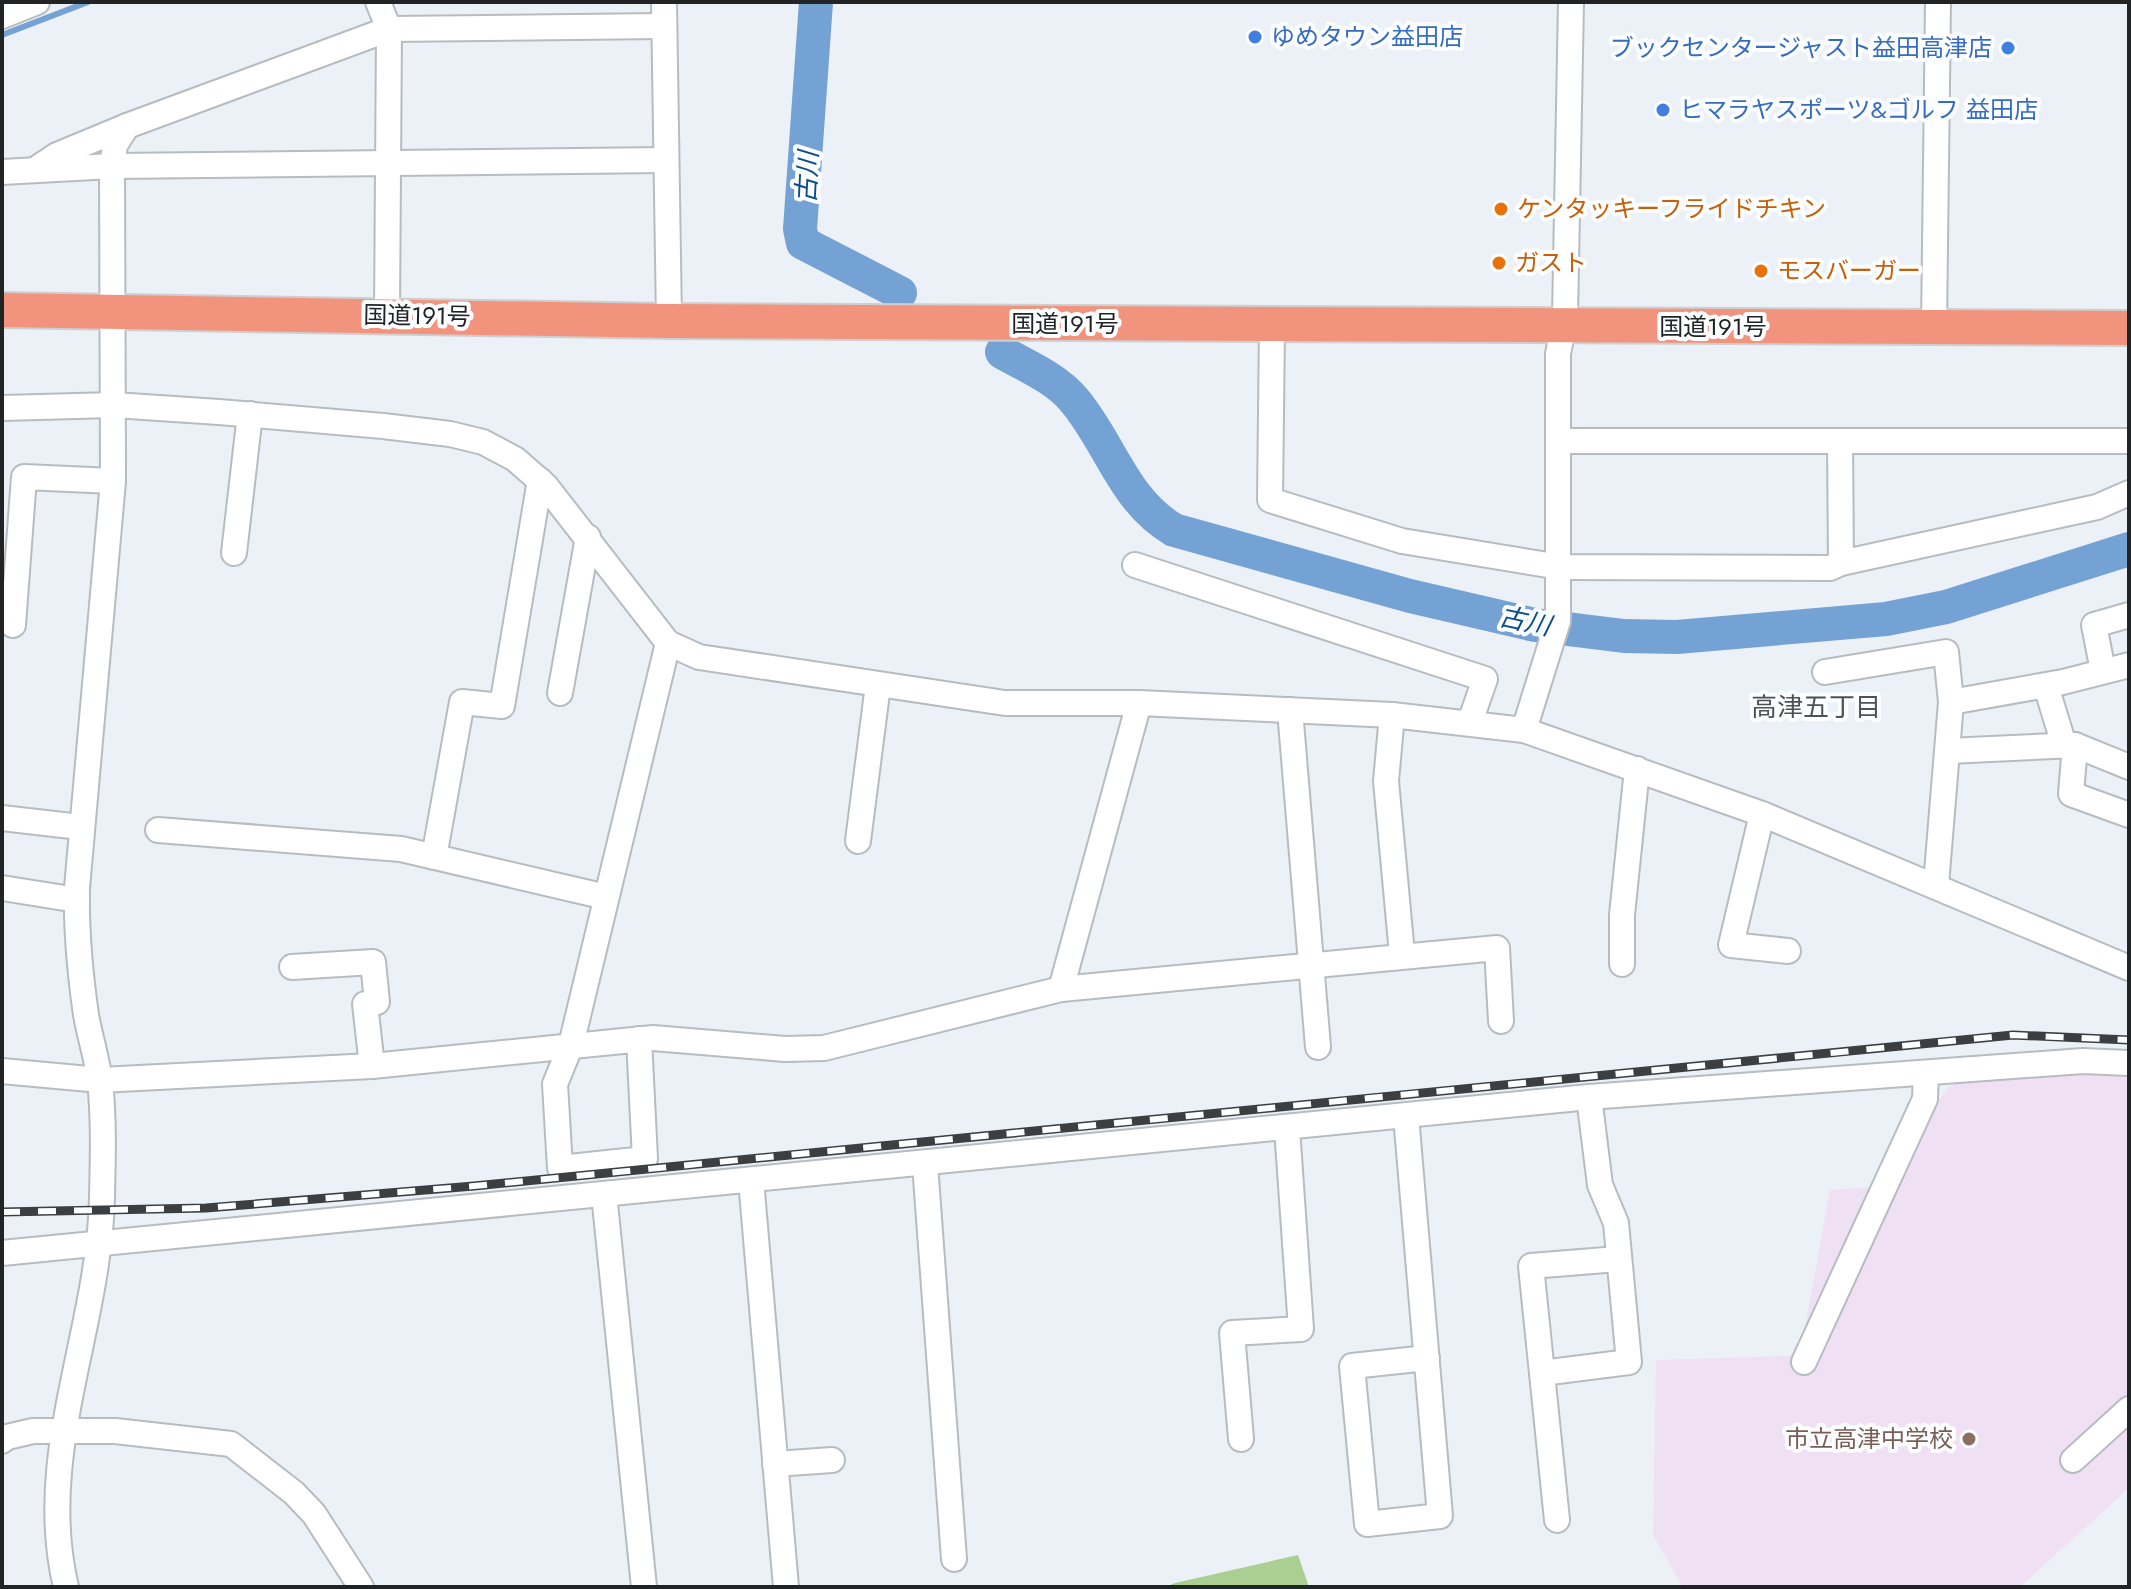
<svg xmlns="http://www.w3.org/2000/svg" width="2131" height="1589" font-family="Jost,'Noto Sans JP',sans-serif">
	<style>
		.education { fill: #efe0f3 }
		.forest { fill: #abcf93 }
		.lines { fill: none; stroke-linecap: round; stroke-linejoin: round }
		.stream { stroke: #75a2d5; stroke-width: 6 }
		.river { stroke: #75a2d5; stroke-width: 34 }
		.minor-casing { stroke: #b7bcc1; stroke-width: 28 }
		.highway-casing { stroke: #cecfcf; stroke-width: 38 }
		.minor { stroke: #fff; stroke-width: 24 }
		.highway { stroke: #f2947d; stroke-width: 34 }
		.rail-casing { stroke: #3c3f41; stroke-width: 9 }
		.rail { stroke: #fcfdff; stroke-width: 6; stroke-dasharray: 18; stroke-linecap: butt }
		.shop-dot { fill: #3f7fe0; stroke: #fcfdff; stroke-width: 3 }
		.food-dot { fill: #e8710a; stroke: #fcfdff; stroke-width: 3 }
		.education-dot { fill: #8d6e63; stroke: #fcfdff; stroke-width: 3 }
		.labels { text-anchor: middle; stroke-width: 8; stroke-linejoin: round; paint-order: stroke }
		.shop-label { font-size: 24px; fill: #366cbe; stroke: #fcfdff; text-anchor: start }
		.food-label { font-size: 24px; fill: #c56008; stroke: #fcfdff; text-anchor: start }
		.street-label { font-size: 24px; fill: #212325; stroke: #fcfdff }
		.education-label { font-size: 24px; fill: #785e54; stroke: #fcfdff; text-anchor: end }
		.water-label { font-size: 26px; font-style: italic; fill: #0a4d8b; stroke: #fcfdff }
		.neighbourhood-label { font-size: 26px; fill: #4e5257; stroke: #fcfdff }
	</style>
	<rect width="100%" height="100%" fill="#ebf1f6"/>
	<path class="education" d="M2129,1070V1488L2020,1587H1683L1653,1535L1656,1360L1789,1356L1801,1350L1830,1190L1874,1187L1948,1088L1962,1080Z"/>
	<path class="forest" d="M1298,1555L1309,1587H1165L1175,1583Z"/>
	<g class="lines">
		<path class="stream" d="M2,35L88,2"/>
		<g class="river">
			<path d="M816,2L800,229L803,243L900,293"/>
			<path d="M1002,352C1026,366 1056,378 1074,400C1111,444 1123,500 1174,530L1410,596L1535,625L1624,636L1677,637L1886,619L1946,607L2129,549"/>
		</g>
		<g class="minor-casing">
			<g id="minor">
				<path d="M378,2L389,29L387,315"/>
				<path d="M664,2L669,321"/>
				<path d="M2,16L37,2"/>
				<path d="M39,167L57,155L127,126L389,29L663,26"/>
				<path d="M2,172L112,166L666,160"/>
				<path d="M1272,325L1270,500L1402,541L1560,567L1830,568L1841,563L1840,441"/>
				<path d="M1934,328L1938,2"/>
				<path d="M2,408L114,405L219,412L383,426L450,434L483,442L515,459L546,486L668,643L699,657L1005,703H1139L1392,715L1524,730L1762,814L2129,968"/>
				<path d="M1559,441H2129"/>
				<path d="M234,553L250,414"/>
				<path d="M1841,563L2097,507L2129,493"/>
				<path d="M1135,565L1485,679L1470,722"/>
				<path d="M13,625L24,477L113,481"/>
				<path d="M2103,671L2094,625L2129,615"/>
				<path d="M1825,672L1946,652L1951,702L2063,682L2129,665"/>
				<path d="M2046,686L2064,745"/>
				<path d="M560,693L588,537"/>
				<path d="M1290,710L1318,1047"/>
				<path d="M1392,715L1386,781L1402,954"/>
				<path d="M1524,730L1558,621V354L1565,317L1571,2"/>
				<path d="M2075,745L2071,794L2129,815"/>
				<path d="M1948,751L2075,745L2129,767"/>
				<path d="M1762,814L1731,945L1788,951"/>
				<path d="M2,818L80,827"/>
				<path d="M158,830L401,849L606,897"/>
				<path d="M858,841L878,685"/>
				<path d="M434,857L462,702L502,706L540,480"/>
				<path d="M1936,885L1951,702"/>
				<path d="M2,888L77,900"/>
				<path d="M1622,964V915L1637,769"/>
				<path d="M292,967L373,962L377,1002L365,1004L372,1066"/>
				<path d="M1061,989L1139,703"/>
				<path d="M639,1039L645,1159L560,1168L555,1084L571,1045L668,643"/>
				<path d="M2,1071L100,1080L372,1066L653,1038L785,1049L824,1048L1061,989L1497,948L1501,1021"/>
				<path d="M1406,1116L1440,1516L1367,1524L1352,1366L1427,1358"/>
				<path d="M925,1164L954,1559"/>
				<path d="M751,1180L786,1587"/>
				<path d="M604,1194L644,1587"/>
				<path d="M2,1253L1589,1097L2083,1061L2129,1063"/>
				<path d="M1804,1362L1925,1099L1926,1073"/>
				<path d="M1542,1373L1629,1362L1616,1223L1600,1185L1589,1097"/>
				<path d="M1241,1439L1232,1333L1301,1329L1287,1128"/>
				<path d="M2,1441L7,1437L33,1431H115L231,1444L294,1493L314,1514L361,1587"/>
				<path d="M2073,1460L2129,1409"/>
				<path d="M775,1464L832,1460"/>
				<path d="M1557,1520L1531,1266L1618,1259"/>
				<path d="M66,1587C34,1454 100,1328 102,1196C103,1158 104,1118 100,1081C97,1059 90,1037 86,1015C80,973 76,930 77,888L113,481L112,166L115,145L127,126"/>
			</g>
		</g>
		<g class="highway-casing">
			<path id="highway" d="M2,310L669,321L2129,328"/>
		</g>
		<use href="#minor" class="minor"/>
		<use href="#highway" class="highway"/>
		<g class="rail-casing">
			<path id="rail" d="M2,1212L206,1208L474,1186L2013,1035L2129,1040"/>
		</g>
		<use href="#rail" class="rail"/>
	</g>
	<g class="shop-dot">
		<circle cx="1255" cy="37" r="8"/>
		<circle cx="2008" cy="48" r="8"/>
		<circle cx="1663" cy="110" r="8"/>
	</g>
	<g class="food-dot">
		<circle cx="1501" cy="209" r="8"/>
		<circle cx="1499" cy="263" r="8"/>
		<circle cx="1761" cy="271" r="8"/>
	</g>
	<circle class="education-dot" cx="1969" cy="1439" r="8"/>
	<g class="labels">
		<g class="shop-label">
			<text x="1271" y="45">ゆめタウン益田店</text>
			<text x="1992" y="56" text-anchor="end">ブックセンタージャスト益田高津店</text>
			<text x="1679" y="118">ヒマラヤスポーツ&amp;ゴルフ 益田店</text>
		</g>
		<g class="food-label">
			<text x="1517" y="217">ケンタッキーフライドチキン</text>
			<text x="1515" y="271">ガスト</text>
			<text x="1777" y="279">モスバーガー</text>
		</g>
		<g class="street-label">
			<text transform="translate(417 316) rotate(1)" y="8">国道191号</text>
			<text x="1065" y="332">国道191号</text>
			<text x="1713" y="335">国道191号</text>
		</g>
		<g class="education-label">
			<text x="1953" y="1447">市立高津中学校</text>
		</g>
		<g class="water-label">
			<text transform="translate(807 177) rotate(-87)" y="9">古川</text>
			<text transform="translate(1525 621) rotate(12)" y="9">古川</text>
		</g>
		<g class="neighbourhood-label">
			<text x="1816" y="716">高津五丁目</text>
		</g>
	</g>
	<rect width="2131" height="1589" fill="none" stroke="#212325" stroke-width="8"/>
</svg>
